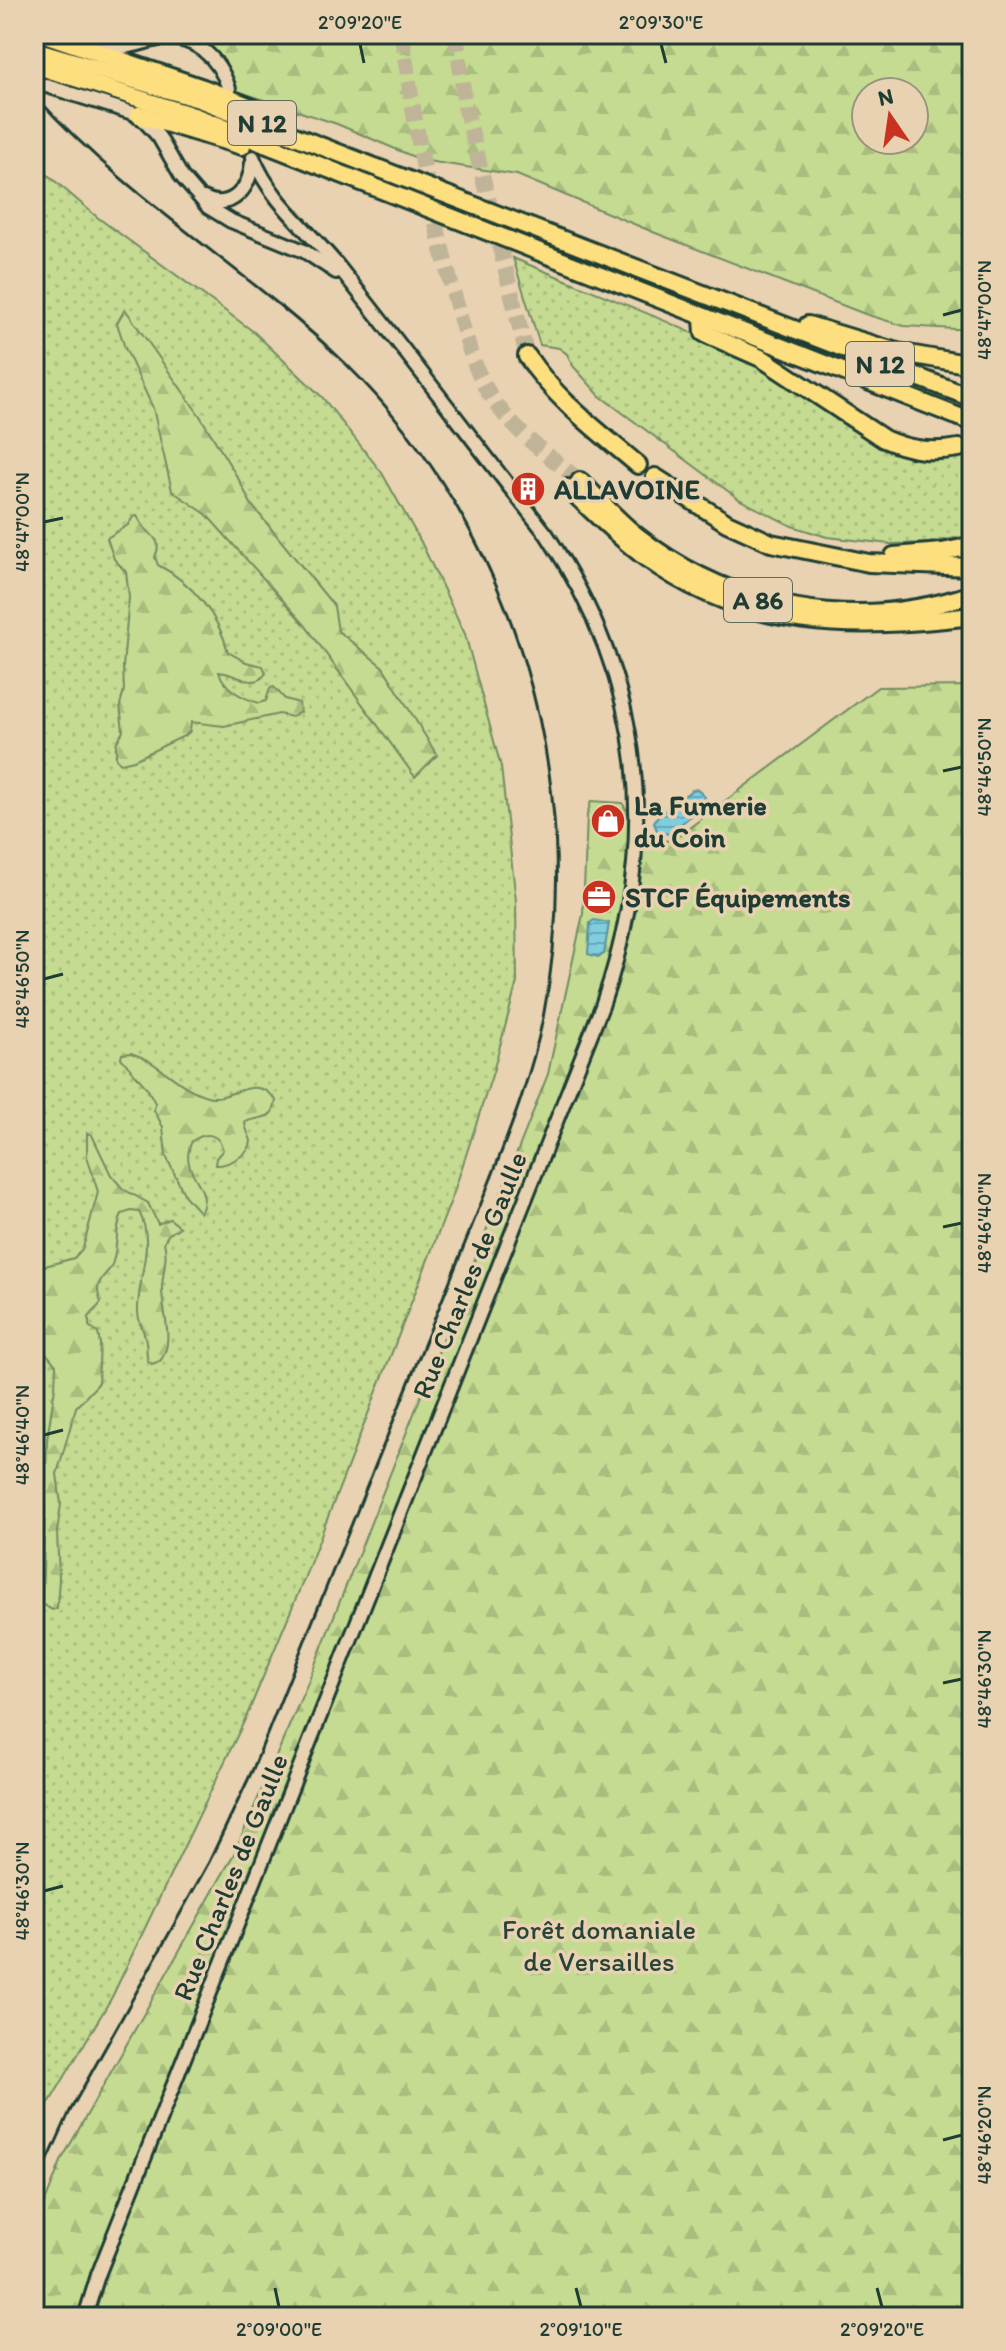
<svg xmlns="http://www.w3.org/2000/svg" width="1006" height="2351" font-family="Itim,sans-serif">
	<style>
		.grass { fill: url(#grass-dots); stroke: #728c62; stroke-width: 2 }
		.forest { fill: url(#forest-firs); stroke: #728c62; stroke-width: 2; fill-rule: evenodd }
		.water { fill: url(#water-rules); stroke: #59939b; stroke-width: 2 }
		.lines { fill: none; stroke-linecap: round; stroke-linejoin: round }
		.motorway-tunnel { stroke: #c0b498; stroke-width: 16; stroke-dasharray: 16 8; stroke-linecap: butt }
		.secondary-casing { stroke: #1f3d34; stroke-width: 18 }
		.trunk-casing { stroke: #1f3d34; stroke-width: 22 }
		.motorway-casing { stroke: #1f3d34; stroke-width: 22 }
		.secondary { stroke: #e8d2b1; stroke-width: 12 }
		.trunk { stroke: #fedf80; stroke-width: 16 }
		.motorway { stroke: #fedf80; stroke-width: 16 }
		.rail { stroke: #1f3d34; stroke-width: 3 }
		.ticks { fill: none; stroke: #1f3d34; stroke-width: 3 }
		.labels { text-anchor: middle; stroke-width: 7; stroke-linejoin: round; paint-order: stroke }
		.shield { fill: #e8d2b1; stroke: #5b6a5a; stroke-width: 2 }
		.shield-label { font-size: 26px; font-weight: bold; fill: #1f3d34 }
		.poi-label { font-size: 28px; font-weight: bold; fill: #1f3d34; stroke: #e8d2b1; text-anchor: start }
		.street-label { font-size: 28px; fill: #1f3d34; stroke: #e8d2b1 }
		.park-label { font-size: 28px; fill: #274539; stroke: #e8d2b1 }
		.neatline { fill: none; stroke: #1f3d34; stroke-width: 3 }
		.ticks-label { font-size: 20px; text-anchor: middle; fill: #1f3d34 }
	</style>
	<defs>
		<pattern id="grass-dots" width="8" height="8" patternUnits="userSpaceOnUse" patternTransform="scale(2)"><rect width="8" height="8" fill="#c4db91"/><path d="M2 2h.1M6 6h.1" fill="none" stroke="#a8bd7e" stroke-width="1.8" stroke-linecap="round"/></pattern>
		<pattern id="forest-firs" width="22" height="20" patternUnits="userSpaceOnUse" patternTransform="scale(2)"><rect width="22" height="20" fill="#c4db91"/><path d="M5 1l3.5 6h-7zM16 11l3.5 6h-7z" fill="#a8bd7e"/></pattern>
		<pattern id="water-rules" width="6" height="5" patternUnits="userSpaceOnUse" patternTransform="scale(2)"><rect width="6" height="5" fill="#80cddf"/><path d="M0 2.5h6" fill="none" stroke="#68a8b6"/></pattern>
	</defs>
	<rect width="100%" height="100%" fill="#e8d2b1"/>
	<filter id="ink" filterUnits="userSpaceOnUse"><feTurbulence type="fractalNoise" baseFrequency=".0125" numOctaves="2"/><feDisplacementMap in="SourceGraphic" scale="16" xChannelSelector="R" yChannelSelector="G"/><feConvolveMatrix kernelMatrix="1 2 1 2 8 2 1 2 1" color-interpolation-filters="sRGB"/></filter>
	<g filter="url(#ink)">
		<g class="grass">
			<path d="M34,163L97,217L254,332L322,397L382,473L421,542L465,634L501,767L516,901L517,982L493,1072L453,1195L302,1584L248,1713L112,1997L48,2105L34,2133Z"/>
			<path d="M513,258C593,292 677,323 755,363C807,390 855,443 912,457C930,461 956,458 972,449V535L929,543L890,544L827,537L792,526L740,500L600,396L573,366L567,354L559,348L540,345Z"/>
		</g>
		<g class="forest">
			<path d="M196,34H972V330L904,326L865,314L653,232L517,175L421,160L337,124L231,89L219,56ZM866,92H914V140H866Z"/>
			<path d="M125,309L200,416L239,480L251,504L334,606L338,631L383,667L437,755L415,777L305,625L206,514L172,491L153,408L125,348L117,323Z"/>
			<path d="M137,516C140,520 141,525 145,528C155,539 162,541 155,557L158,565C191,582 219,615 228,652L246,662L263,666L266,673C255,691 236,673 219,672C225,690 242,698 259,703L266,701L270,688L274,687L285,699L299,703L300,712L292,717L279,714L224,726L191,722L190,731L186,735L134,760L121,763L116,759V744L123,731L120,705L124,690L123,667L129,597L126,572L114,559L107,538L128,525L133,517Z"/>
			<path d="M972,686V2317H34V2230L62,2159L235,1852L308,1682L548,1074L583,914L587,815L591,801L622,803L649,842L673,840L878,687Z"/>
			<path d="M131,1053C160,1062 178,1088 207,1096C231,1103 253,1071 276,1100C274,1121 261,1116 245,1122C245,1130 250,1135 251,1141C251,1155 226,1166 215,1165L216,1158L223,1150C218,1132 206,1132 192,1141C176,1175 216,1185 200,1213L185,1196L166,1156L163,1127L154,1110L155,1103L147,1088L121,1058L122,1054Z"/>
			<path d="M87,1133L92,1135L111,1175L123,1189L148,1203L158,1224L170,1219L180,1227L168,1235L164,1242C168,1257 163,1271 162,1287C161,1308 176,1342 160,1361L152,1364L148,1361C146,1355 147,1349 146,1342C145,1332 138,1322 138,1312C137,1278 156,1243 139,1212L131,1211L122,1214C114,1230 119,1250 111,1267C106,1275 98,1279 98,1290C98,1294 100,1299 101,1303L89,1317V1326L98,1333L100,1344L98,1384L76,1407L57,1474L61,1504L57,1532L59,1578L57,1608L52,1610L42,1604L47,1440L55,1387L56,1365L34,1339V1269L74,1258L83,1248L98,1192L87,1156Z"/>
		</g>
		<g class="water">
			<path d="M697,789L705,797L704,806L668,834L657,831L654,822L657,817L692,790Z"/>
			<path d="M594,920L609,923L604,954L598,957L588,954L590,923Z"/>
		</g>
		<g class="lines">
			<g class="motorway-tunnel">
				<path d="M402,34C414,125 431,214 456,302C465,334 473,370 492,398C515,433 548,455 580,481"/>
				<path d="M456,34L465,106L527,356"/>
			</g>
			<g class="secondary-casing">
				<g id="secondary">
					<path d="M90,43C100,45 110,48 121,47C134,47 146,41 158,39C194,34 219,57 229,89"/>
					<path d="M34,82L139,115L159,137L182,177L208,207L231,221L304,251L336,272"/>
					<path d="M204,198C231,212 250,188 252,163"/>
					<path d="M85,2317L98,2275L602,1006C660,839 646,684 547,535C477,446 409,355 338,266C308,229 271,202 253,157"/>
				</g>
			</g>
			<g class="trunk-casing">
				<g id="trunk">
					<path d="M50,36L203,88L266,113"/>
					<path d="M34,50L199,99L972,398"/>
					<path d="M34,65L194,116L972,422"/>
					<path d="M139,115L242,146"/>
					<path d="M808,325L897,352L972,365"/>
				</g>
			</g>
			<g class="motorway-casing">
				<g id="motorway">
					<path d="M703,319L704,333L763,359L884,439C909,450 931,453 959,448"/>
					<path d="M527,356C556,400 598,431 638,465"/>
					<path d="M655,477L727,523L771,543L869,563L972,567"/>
					<path d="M580,481C599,499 616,520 637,536C733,611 856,633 972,594"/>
					<path d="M568,488C593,511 617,536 645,557C746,631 854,630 972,616"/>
					<path d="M894,556L942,552L972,546"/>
				</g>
			</g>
			<use href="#secondary" class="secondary"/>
			<use href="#trunk" class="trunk"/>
			<use href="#motorway" class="motorway"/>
			<path class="rail" d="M34,2191L70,2111L209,1862L253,1769L486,1191C508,1135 531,1078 543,1018C589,784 516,530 345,363C247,269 130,200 38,99"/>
		</g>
	</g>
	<path class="ticks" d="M360,44L364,63M661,44L666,63M943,315L962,310M44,522L63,518M943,771L962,767M44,979L63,974M943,1227L962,1223M44,1435L63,1430M943,1683L962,1679M44,1891L63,1886M943,2140L962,2135M275,2288L279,2307M576,2288L581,2307M877,2288L882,2307"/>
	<defs>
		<g id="building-disc" transform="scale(1.8)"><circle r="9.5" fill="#c8321e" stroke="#e8d2b1"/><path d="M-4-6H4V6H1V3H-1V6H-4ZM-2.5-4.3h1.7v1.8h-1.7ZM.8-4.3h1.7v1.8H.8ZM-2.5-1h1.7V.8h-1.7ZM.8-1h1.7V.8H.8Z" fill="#fff"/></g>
		<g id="shop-disc" transform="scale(1.8)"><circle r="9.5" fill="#c8321e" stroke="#e8d2b1"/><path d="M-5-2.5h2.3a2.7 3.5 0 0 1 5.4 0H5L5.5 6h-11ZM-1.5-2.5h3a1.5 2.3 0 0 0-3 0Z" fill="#fff"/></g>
		<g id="office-disc" transform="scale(1.8)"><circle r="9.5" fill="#c8321e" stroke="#e8d2b1"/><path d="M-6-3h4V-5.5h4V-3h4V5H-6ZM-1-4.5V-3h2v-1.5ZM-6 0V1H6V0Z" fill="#fff"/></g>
	</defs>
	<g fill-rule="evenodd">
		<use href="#building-disc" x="528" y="489"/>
		<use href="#shop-disc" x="608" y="821"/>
		<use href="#office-disc" x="599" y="897"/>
	</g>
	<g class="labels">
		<g class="shield">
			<rect x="228" y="101" width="68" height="44" rx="6"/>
			<rect x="846" y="342" width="68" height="44" rx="6"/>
			<rect x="724" y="578" width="68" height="44" rx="6"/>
		</g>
		<g class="shield-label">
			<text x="262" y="132">N 12</text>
			<text x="880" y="373">N 12</text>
			<text x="758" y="609">A 86</text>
		</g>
		<g class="poi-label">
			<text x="554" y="499">ALLAVOINE</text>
			<text x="634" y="815">La Fumerie<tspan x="634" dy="32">du Coin</tspan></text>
			<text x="625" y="907">STCF Équipements</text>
		</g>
		<g class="street-label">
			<text transform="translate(469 1275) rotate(-68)" y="10">Rue Charles de Gaulle</text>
			<text transform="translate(230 1877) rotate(-68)" y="10">Rue Charles de Gaulle</text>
		</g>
		<g class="park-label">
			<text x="599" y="1939">Forêt domaniale<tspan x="599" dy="32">de Versailles</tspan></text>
		</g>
	</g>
	<rect width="1006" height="2351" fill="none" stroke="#e8d2b1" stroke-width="88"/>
	<g transform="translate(890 116) rotate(347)"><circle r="38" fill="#e8d2b1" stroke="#98967f" stroke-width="2"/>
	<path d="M0-6L14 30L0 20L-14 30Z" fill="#c8321e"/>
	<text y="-12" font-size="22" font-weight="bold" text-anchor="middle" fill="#1f3d34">N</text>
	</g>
	<rect x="44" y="44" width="918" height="2263" class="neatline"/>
	<g class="ticks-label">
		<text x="360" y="29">2°09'20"E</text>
		<text x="661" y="29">2°09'30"E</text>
		<text transform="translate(984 310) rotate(-90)" y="7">48°47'00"N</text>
		<text transform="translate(22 522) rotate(-90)" y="7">48°47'00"N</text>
		<text transform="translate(984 767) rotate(-90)" y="7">48°46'50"N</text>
		<text transform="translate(22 979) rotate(-90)" y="7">48°46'50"N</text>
		<text transform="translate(984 1223) rotate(-90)" y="7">48°46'40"N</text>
		<text transform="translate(22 1435) rotate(-90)" y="7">48°46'40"N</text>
		<text transform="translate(984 1679) rotate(-90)" y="7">48°46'30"N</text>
		<text transform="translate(22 1891) rotate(-90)" y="7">48°46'30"N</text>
		<text transform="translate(984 2135) rotate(-90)" y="7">48°46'20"N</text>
		<text x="279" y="2336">2°09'00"E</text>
		<text x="581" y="2336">2°09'10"E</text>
		<text x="882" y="2336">2°09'20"E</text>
	</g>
</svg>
